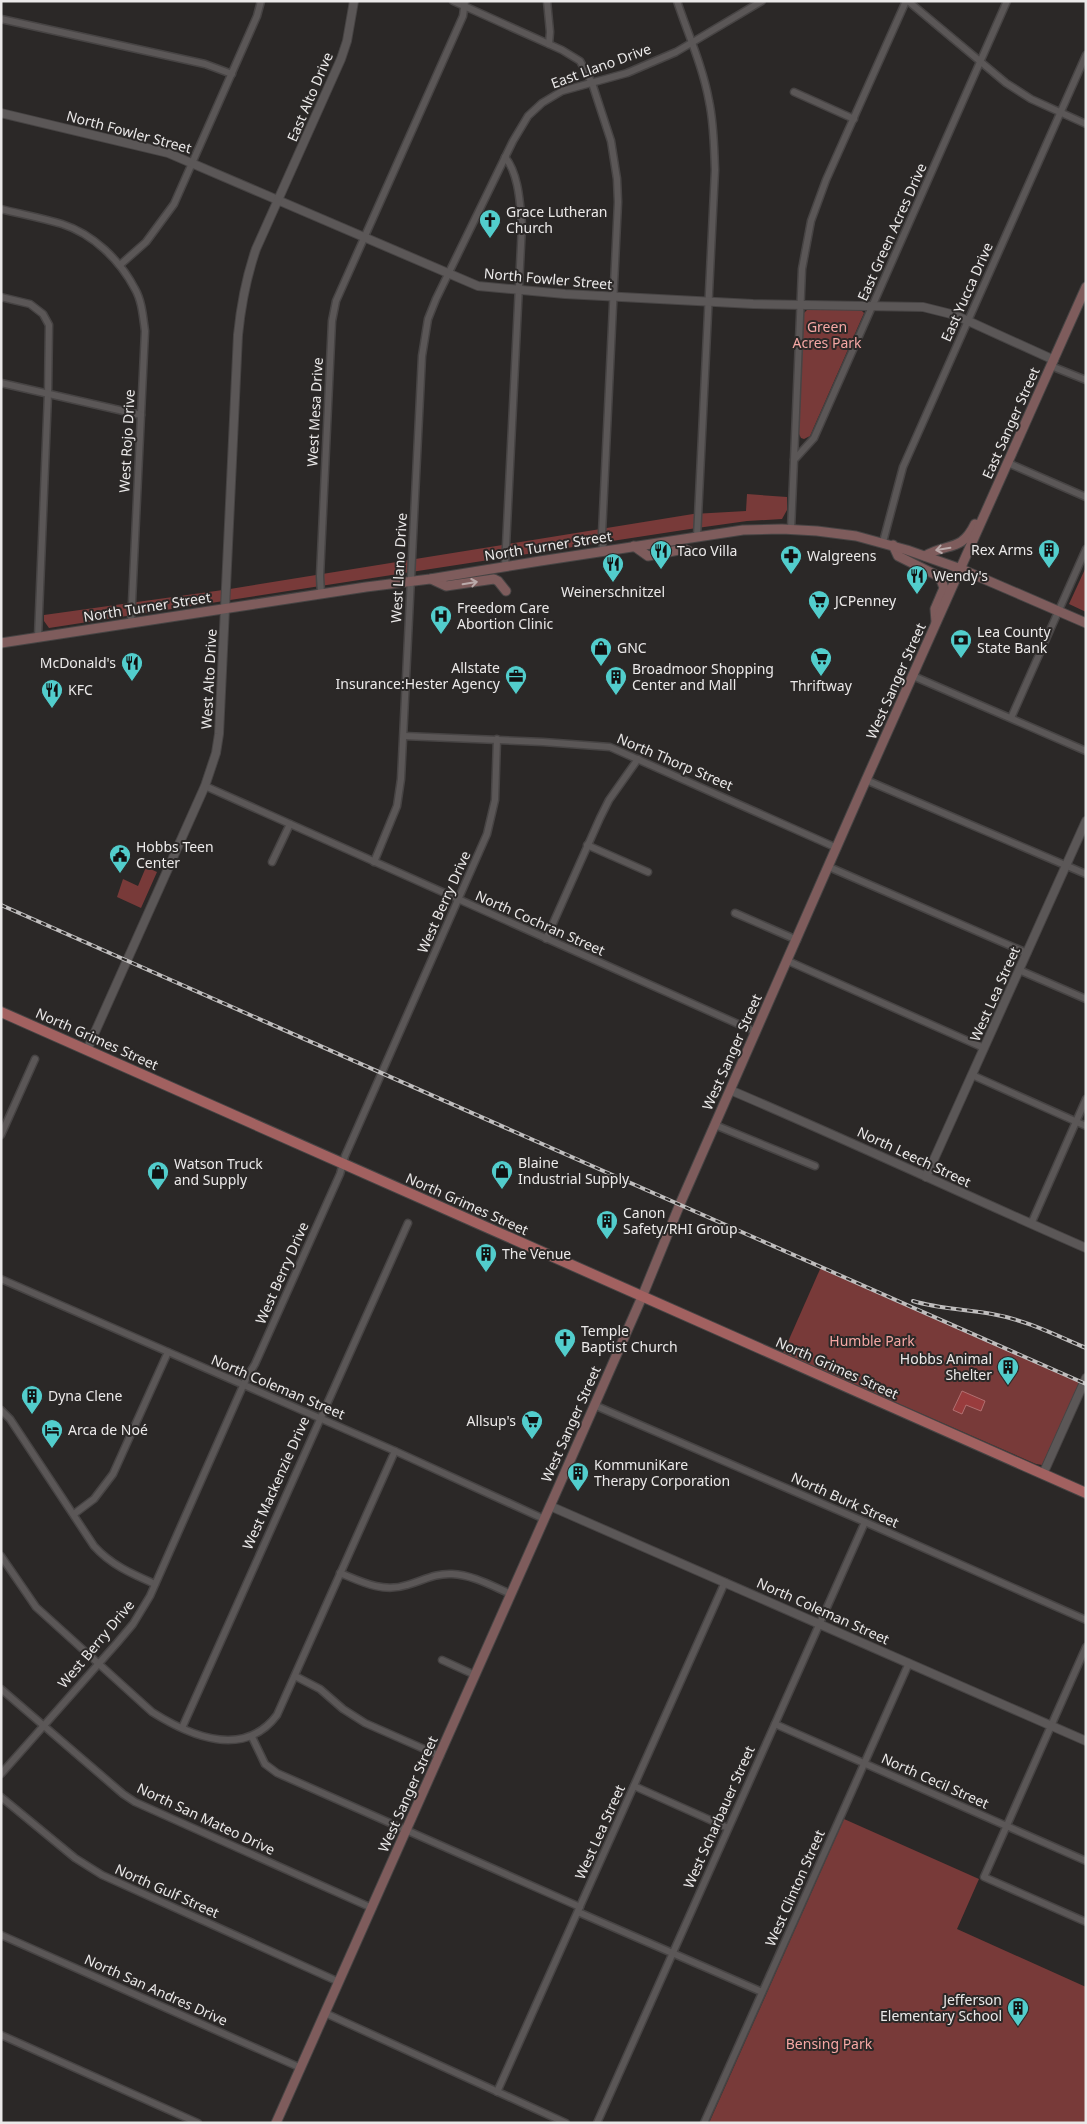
<svg xmlns="http://www.w3.org/2000/svg" width="1087" height="2124" font-family="'Noto Sans',sans-serif">
	<style>
		.green { fill: #783a39 }
		.water { fill: #993c3d; stroke: #b27071 }
		.lines { fill: none; stroke-linecap: round; stroke-linejoin: round }
		.minor-casing { stroke: #474444; stroke-width: 9 }
		.tertiary-casing { stroke: #474444; stroke-width: 10 }
		.secondary-casing { stroke: #474444; stroke-width: 11 }
		.primary-casing { stroke: #474444; stroke-width: 12 }
		.minor { stroke: #5b5757; stroke-width: 6 }
		.tertiary { stroke: #5b5757; stroke-width: 8 }
		.secondary { stroke: #7e5c5c; stroke-width: 9 }
		.primary { stroke: #a26160; stroke-width: 10 }
		.rail-casing { stroke: #bfbdbd; stroke-width: 4 }
		.rail { stroke: #2b2827; stroke-width: 2; stroke-dasharray: 5.5; stroke-linecap: butt }
		.oneway { stroke: #baaaaa }
		.labels { text-anchor: middle; stroke-width: 4; stroke-linejoin: round; paint-order: stroke }
		.street-label { font-size: 14px; fill: #ebe9e9; stroke: #2b2827 }
		.poi-label { font-size: 14px; fill: #ebe9e9; stroke: #2b2827; text-anchor: start }
		.park-label { font-size: 14px; fill: #f6a8a5; stroke: #2b2827 }
	</style>
	<rect width="100%" height="100%" fill="#2b2827"/>
	<g class="green">
		<path d="M808,309L861,310L864,313L810,436L804,439L801,438L798,432L803,314Z"/>
		<path d="M747,494L787,497V510L782,519L747,521L690,529L49,628L44,621V615L230,589L693,514L746,511Z"/>
		<path d="M1086,567V612L1069,604Z"/>
		<path d="M146,867L157,872L141,908L117,897L123,879L138,886Z"/>
		<path d="M821,1267L1081,1381L1042,1465L1036,1464L783,1353Z"/>
		<path d="M844,1819L979,1879L957,1929L1086,1987V2123H709Z"/>
	</g>
	<path class="water" d="M962,1391L985,1401L981,1411L966,1405L962,1414L953,1410Z"/>
	<g class="lines">
		<g class="minor-casing">
			<g id="minor">
				<path d="M453,1L562,50L580,61L592,83L611,141L617,179L618,202L602,533L603,551"/>
				<path d="M547,1L550,32L549,44"/>
				<path d="M677,1C688,34 703,67 709,101C714,124 714,147 715,170L697,537"/>
				<path d="M908,1L1006,83L1031,99L1086,124"/>
				<path d="M1,19L205,64L232,74"/>
				<path d="M794,92L854,119"/>
				<path d="M505,157C519,174 520,204 522,225L505,566"/>
				<path d="M1,209C21,214 42,218 62,224C93,234 120,260 135,289C142,301 143,317 145,331L131,623"/>
				<path d="M120,265L146,242L174,204L257,16L261,1"/>
				<path d="M1,297L30,304L43,314L49,325L48,394L38,637"/>
				<path d="M1051,366L1086,380"/>
				<path d="M1,383L141,415"/>
				<path d="M794,460L802,269L811,221L826,180L906,1"/>
				<path d="M1008,463L1086,497"/>
				<path d="M791,529L794,460L814,438L1007,1"/>
				<path d="M883,542L903,467L1086,55"/>
				<path d="M321,594L320,576L332,321L336,301L463,16L465,1"/>
				<path d="M913,676L1086,751"/>
				<path d="M1011,718L1086,549"/>
				<path d="M404,736L543,742L610,747L837,848"/>
				<path d="M866,780L1086,874"/>
				<path d="M205,786L756,1032"/>
				<path d="M587,845L648,872"/>
				<path d="M272,862L290,824"/>
				<path d="M374,862L397,806L401,779L422,356L428,319L436,299L513,141L528,116L542,103L562,91L627,73L676,52L762,1"/>
				<path d="M829,867L1027,953"/>
				<path d="M735,913L797,940"/>
				<path d="M546,939L600,818L609,800L638,759"/>
				<path d="M788,961L984,1048"/>
				<path d="M1019,970L1086,999"/>
				<path d="M972,1075L1086,1126"/>
				<path d="M715,1125L815,1166"/>
				<path d="M1,1135L35,1059"/>
				<path d="M1031,1224L1086,1099"/>
				<path d="M1,1279L395,1451L544,1519"/>
				<path d="M594,1405L865,1522L1086,1620"/>
				<path d="M1,1410L10,1419L94,1546C111,1565 132,1574 155,1584"/>
				<path d="M74,1514L94,1499L113,1474L168,1352"/>
				<path d="M1,1556L36,1607L152,1712C190,1736 244,1759 277,1715L395,1451"/>
				<path d="M340,1573C362,1582 383,1593 407,1585C422,1581 435,1573 452,1574C473,1575 492,1586 511,1594"/>
				<path d="M1086,1647L984,1877L1086,1922"/>
				<path d="M442,1660L475,1675"/>
				<path d="M295,1676L320,1689L343,1709L365,1723L440,1756"/>
				<path d="M1,1689L123,1794L135,1802L372,1908"/>
				<path d="M775,1724L1086,1861"/>
				<path d="M182,1728L408,1223"/>
				<path d="M252,1737L265,1764L277,1773L580,1907"/>
				<path d="M1,1774L117,1643L133,1624L150,1596L246,1379L255,1364L340,1174L345,1156L487,834L495,800L497,739"/>
				<path d="M634,1786L728,1828"/>
				<path d="M1,1797L75,1858L102,1875L339,1982"/>
				<path d="M578,1912L762,1992"/>
				<path d="M1,1935L301,2068"/>
				<path d="M325,2013L566,2123"/>
				<path d="M1,2035L198,2123"/>
				<path d="M497,2092L725,1582"/>
				<path d="M597,2123L865,1522"/>
				<path d="M704,2123L909,1663"/>
			</g>
		</g>
		<g class="tertiary-casing">
			<g id="tertiary">
				<path d="M1,113L168,153L478,286L565,294L753,304L923,307L955,315L1054,360"/>
				<path d="M87,1050L205,786L216,753L219,734L238,335C241,305 246,278 256,249L341,59L347,41L354,1"/>
				<path d="M730,1090C850,1141 967,1196 1086,1248"/>
				<path d="M926,1177L1086,821"/>
				<path d="M1043,1474L1086,1378"/>
				<path d="M550,1506L1086,1741"/>
			</g>
		</g>
		<g class="secondary-casing">
			<g id="secondary">
				<path d="M893,545L898,556L940,577L944,588L935,609L936,622"/>
				<path d="M634,546L648,556L684,549L689,551"/>
				<path d="M925,556C947,542 961,553 975,524"/>
				<path d="M431,579L446,586L494,579L498,581L506,591"/>
				<path d="M1,643L366,587L430,579L540,561L743,530L782,529L817,531L856,536L907,550L961,569L1086,623"/>
				<path d="M276,2123L562,1479L642,1297L680,1204L866,780L1086,287"/>
			</g>
		</g>
		<g class="primary-casing">
			<path id="primary" d="M1,1012L1086,1493"/>
		</g>
		<use href="#minor" class="minor"/>
		<use href="#tertiary" class="tertiary"/>
		<use href="#secondary" class="secondary"/>
		<use href="#primary" class="primary"/>
		<g class="rail-casing">
			<g id="rail">
				<path d="M1,905L1086,1384"/>
				<path d="M913,1301C939,1309 966,1309 992,1314C1026,1320 1055,1335 1086,1348"/>
			</g>
		</g>
		<use href="#rail" class="rail"/>
	</g>
	<defs><path id="oneway-shaft" d="M-6 0H5M1.5-3L5.5 0L1.5 3" fill="none" stroke-width="1.6" stroke-linecap="round" stroke-linejoin="round" transform="scale(1.25)"/></defs>
	<g class="oneway">
		<use href="#oneway-shaft" transform="translate(943 549) rotate(171)"/>
		<use href="#oneway-shaft" transform="translate(470 583) rotate(-9)"/>
	</g>
	<defs>
		<g id="church-pin" transform="scale(1.125)"><path d="M0 17L-7.5 6A9.5 9.5 0 1 1 7.5 6Z" fill="#52cdcc" stroke="#2b2827"/><path d="M-1.2-6h2.4v3.5h3.3v2.4h-3.3V6h-2.4V-.1h-3.3v-2.4h3.3Z" fill="#111"/></g>
		<g id="building-pin" transform="scale(1.125)"><path d="M0 17L-7.5 6A9.5 9.5 0 1 1 7.5 6Z" fill="#52cdcc" stroke="#2b2827"/><path d="M-4-6H4V6H1V3H-1V6H-4ZM-2.5-4.3h1.7v1.8h-1.7ZM.8-4.3h1.7v1.8H.8ZM-2.5-1h1.7V.8h-1.7ZM.8-1h1.7V.8H.8Z" fill="#111"/></g>
		<g id="restaurant-pin" transform="scale(1.125)"><path d="M0 17L-7.5 6A9.5 9.5 0 1 1 7.5 6Z" fill="#52cdcc" stroke="#2b2827"/><path d="M-5-6h1v4h1v-4h1v4h1v-4h1v5L-1.5 .5V6h-2V.5L-5-1ZM5-6V6H3V1.5H1.5Q1.5-4 5-6Z" fill="#111"/></g>
		<g id="pharmacy-pin" transform="scale(1.125)"><path d="M0 17L-7.5 6A9.5 9.5 0 1 1 7.5 6Z" fill="#52cdcc" stroke="#2b2827"/><path d="M-2-6h4v4h4v4h-4v4h-4v-4h-4v-4h4Z" fill="#111"/></g>
		<g id="supermarket-pin" transform="scale(1.125)"><path d="M0 17L-7.5 6A9.5 9.5 0 1 1 7.5 6Z" fill="#52cdcc" stroke="#2b2827"/><path d="M-6-5.5h2.5l.6 2H6L4.5 2H-2.5L-4.4-4H-6ZM-1.5 3.2a1.3 1.3 0 1 0 .1 0ZM3 3.2a1.3 1.3 0 1 0 .1 0Z" fill="#111"/></g>
		<g id="hospital-pin" transform="scale(1.125)"><path d="M0 17L-7.5 6A9.5 9.5 0 1 1 7.5 6Z" fill="#52cdcc" stroke="#2b2827"/><path d="M-5-5h3v3.5h4V-5h3V5h-3V1.5h-4V5h-3Z" fill="#111"/></g>
		<g id="bank-pin" transform="scale(1.125)"><path d="M0 17L-7.5 6A9.5 9.5 0 1 1 7.5 6Z" fill="#52cdcc" stroke="#2b2827"/><path d="M-6-4H6V4H-6ZM0-2.3a2.3 2.3 0 1 0 0 4.6a2.3 2.3 0 1 0 0-4.6Z" fill="#111"/></g>
		<g id="shop-pin" transform="scale(1.125)"><path d="M0 17L-7.5 6A9.5 9.5 0 1 1 7.5 6Z" fill="#52cdcc" stroke="#2b2827"/><path d="M-5-2.5h2.3a2.7 3.5 0 0 1 5.4 0H5L5.5 6h-11ZM-1.5-2.5h3a1.5 2.3 0 0 0-3 0Z" fill="#111"/></g>
		<g id="office-pin" transform="scale(1.125)"><path d="M0 17L-7.5 6A9.5 9.5 0 1 1 7.5 6Z" fill="#52cdcc" stroke="#2b2827"/><path d="M-6-3h4V-5.5h4V-3h4V5H-6ZM-1-4.5V-3h2v-1.5ZM-6 0V1H6V0Z" fill="#111"/></g>
		<g id="civic-pin" transform="scale(1.125)"><path d="M0 17L-7.5 6A9.5 9.5 0 1 1 7.5 6Z" fill="#52cdcc" stroke="#2b2827"/><path d="M-.6-6.5H3V-4.5H.6V-3L4-1V1h2V6H-6V1h2V-1L-.6-3ZM-1.2 2.5V6h2.4V2.5Z" fill="#111"/></g>
		<g id="hotel-pin" transform="scale(1.125)"><path d="M0 17L-7.5 6A9.5 9.5 0 1 1 7.5 6Z" fill="#52cdcc" stroke="#2b2827"/><path d="M-6-4.5h1.5V1H6V5H4.5V3h-9V5H-6ZM-4 0a1.8 1.8 0 1 1 3.6 0ZM.5 0V-2.5h3Q6-2.5 6 0Z" fill="#111"/></g>
	</defs>
	<g fill-rule="evenodd">
		<use href="#church-pin" x="490" y="220"/>
		<use href="#building-pin" x="1049" y="550"/>
		<use href="#restaurant-pin" x="661" y="551"/>
		<use href="#pharmacy-pin" x="791" y="556"/>
		<use href="#restaurant-pin" x="613" y="564"/>
		<use href="#restaurant-pin" x="917" y="576"/>
		<use href="#supermarket-pin" x="819" y="601"/>
		<use href="#hospital-pin" x="441" y="616"/>
		<use href="#bank-pin" x="961" y="640"/>
		<use href="#shop-pin" x="601" y="648"/>
		<use href="#supermarket-pin" x="821" y="658"/>
		<use href="#restaurant-pin" x="132" y="663"/>
		<use href="#office-pin" x="516" y="676"/>
		<use href="#building-pin" x="616" y="677"/>
		<use href="#restaurant-pin" x="52" y="690"/>
		<use href="#civic-pin" x="120" y="855"/>
		<use href="#shop-pin" x="502" y="1171"/>
		<use href="#shop-pin" x="158" y="1172"/>
		<use href="#building-pin" x="607" y="1221"/>
		<use href="#building-pin" x="486" y="1254"/>
		<use href="#church-pin" x="565" y="1339"/>
		<use href="#building-pin" x="1008" y="1367"/>
		<use href="#building-pin" x="32" y="1396"/>
		<use href="#supermarket-pin" x="532" y="1421"/>
		<use href="#hotel-pin" x="52" y="1430"/>
		<use href="#building-pin" x="578" y="1473"/>
		<use href="#building-pin" x="1018" y="2008"/>
	</g>
	<g class="labels">
		<g class="street-label">
			<text transform="translate(601 66) rotate(-20)" y="5">East Llano Drive</text>
			<text transform="translate(310 97) rotate(-67)" y="5">East Alto Drive</text>
			<text transform="translate(129 132) rotate(15)" y="5">North Fowler Street</text>
			<text transform="translate(892 232) rotate(-66)" y="5">East Green Acres Drive</text>
			<text transform="translate(548 279) rotate(5)" y="5">North Fowler Street</text>
			<text transform="translate(967 292) rotate(-66)" y="5">East Yucca Drive</text>
			<text transform="translate(315 412) rotate(-87)" y="5">West Mesa Drive</text>
			<text transform="translate(1011 423) rotate(-66)" y="5">East Sanger Street</text>
			<text transform="translate(127 441) rotate(-87)" y="5">West Rojo Drive</text>
			<text transform="translate(548 546) rotate(-9)" y="5">North Turner Street</text>
			<text transform="translate(399 568) rotate(-87)" y="5">West Llano Drive</text>
			<text transform="translate(147 607) rotate(-9)" y="5">North Turner Street</text>
			<text transform="translate(209 679) rotate(-87)" y="5">West Alto Drive</text>
			<text transform="translate(896 681) rotate(-66)" y="5">West Sanger Street</text>
			<text transform="translate(675 762) rotate(23)" y="5">North Thorp Street</text>
			<text transform="translate(444 902) rotate(-66)" y="5">West Berry Drive</text>
			<text transform="translate(540 923) rotate(24)" y="5">North Cochran Street</text>
			<text transform="translate(995 994) rotate(-66)" y="5">West Lea Street</text>
			<text transform="translate(97 1039) rotate(24)" y="5">North Grimes Street</text>
			<text transform="translate(732 1052) rotate(-66)" y="5">West Sanger Street</text>
			<text transform="translate(914 1157) rotate(25)" y="5">North Leech Street</text>
			<text transform="translate(467 1204) rotate(24)" y="5">North Grimes Street</text>
			<text transform="translate(282 1273) rotate(-66)" y="5">West Berry Drive</text>
			<text transform="translate(837 1368) rotate(24)" y="5">North Grimes Street</text>
			<text transform="translate(278 1387) rotate(23)" y="5">North Coleman Street</text>
			<text transform="translate(571 1424) rotate(-66)" y="5">West Sanger Street</text>
			<text transform="translate(276 1483) rotate(-66)" y="5">West Mackenzie Drive</text>
			<text transform="translate(845 1500) rotate(24)" y="5">North Burk Street</text>
			<text transform="translate(823 1611) rotate(24)" y="5">North Coleman Street</text>
			<text transform="translate(96 1644) rotate(-50)" y="5">West Berry Drive</text>
			<text transform="translate(935 1781) rotate(24)" y="5">North Cecil Street</text>
			<text transform="translate(408 1794) rotate(-66)" y="5">West Sanger Street</text>
			<text transform="translate(719 1817) rotate(-66)" y="5">West Scharbauer Street</text>
			<text transform="translate(206 1819) rotate(25)" y="5">North San Mateo Drive</text>
			<text transform="translate(600 1832) rotate(-66)" y="5">West Lea Street</text>
			<text transform="translate(795 1888) rotate(-66)" y="5">West Clinton Street</text>
			<text transform="translate(167 1891) rotate(24)" y="5">North Gulf Street</text>
			<text transform="translate(156 1990) rotate(24)" y="5">North San Andres Drive</text>
		</g>
		<g class="poi-label">
			<text x="506" y="217">Grace Lutheran<tspan x="506" dy="16">Church</tspan></text>
			<text x="1033" y="555" text-anchor="end">Rex Arms</text>
			<text x="677" y="556">Taco Villa</text>
			<text x="807" y="561">Walgreens</text>
			<text x="933" y="581">Wendy's</text>
			<text x="613" y="597" text-anchor="middle">Weinerschnitzel</text>
			<text x="835" y="606">JCPenney</text>
			<text x="457" y="613">Freedom Care<tspan x="457" dy="16">Abortion Clinic</tspan></text>
			<text x="977" y="637">Lea County<tspan x="977" dy="16">State Bank</tspan></text>
			<text x="617" y="653">GNC</text>
			<text x="116" y="668" text-anchor="end">McDonald's</text>
			<text x="500" y="673" text-anchor="end">Allstate<tspan x="500" dy="16">Insurance:Hester Agency</tspan></text>
			<text x="632" y="674">Broadmoor Shopping<tspan x="632" dy="16">Center and Mall</tspan></text>
			<text x="821" y="691" text-anchor="middle">Thriftway</text>
			<text x="68" y="695">KFC</text>
			<text x="136" y="852">Hobbs Teen<tspan x="136" dy="16">Center</tspan></text>
			<text x="518" y="1168">Blaine<tspan x="518" dy="16">Industrial Supply</tspan></text>
			<text x="174" y="1169">Watson Truck<tspan x="174" dy="16">and Supply</tspan></text>
			<text x="623" y="1218">Canon<tspan x="623" dy="16">Safety/RHI Group</tspan></text>
			<text x="502" y="1259">The Venue</text>
			<text x="581" y="1336">Temple<tspan x="581" dy="16">Baptist Church</tspan></text>
			<text x="992" y="1364" text-anchor="end">Hobbs Animal<tspan x="992" dy="16">Shelter</tspan></text>
			<text x="48" y="1401">Dyna Clene</text>
			<text x="516" y="1426" text-anchor="end">Allsup's</text>
			<text x="68" y="1435">Arca de Noé</text>
			<text x="594" y="1470">KommuniKare<tspan x="594" dy="16">Therapy Corporation</tspan></text>
			<text x="1002" y="2005" text-anchor="end">Jefferson<tspan x="1002" dy="16">Elementary School</tspan></text>
		</g>
		<g class="park-label">
			<text x="827" y="332">Green<tspan x="827" dy="16">Acres Park</tspan></text>
			<text x="872" y="1346">Humble Park</text>
			<text x="829" y="2049">Bensing Park</text>
		</g>
	</g>
	<rect width="1087" height="2124" fill="none" stroke="#ebe9e9" stroke-width="5"/>
</svg>
